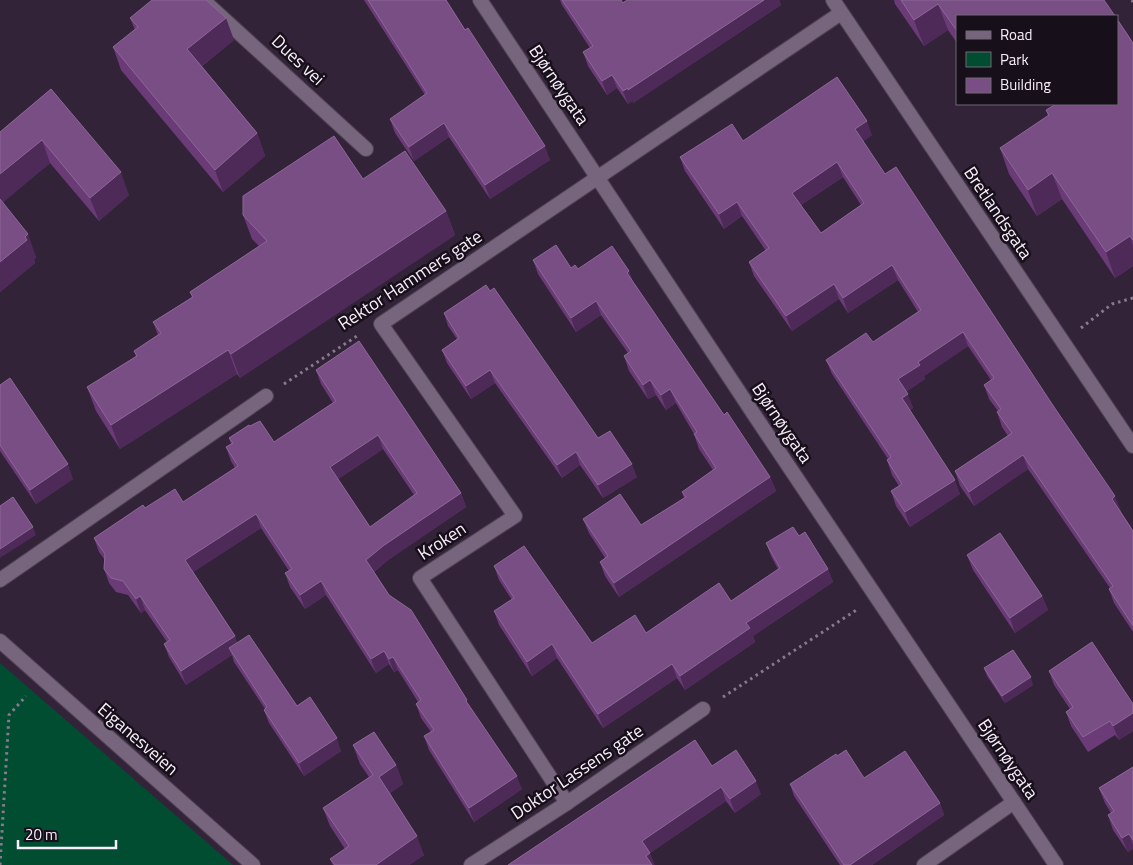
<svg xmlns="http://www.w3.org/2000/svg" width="1133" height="865" font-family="'Titillium Web',sans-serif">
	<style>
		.green { fill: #004d32 }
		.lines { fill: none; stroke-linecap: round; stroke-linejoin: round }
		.minor-casing { stroke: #504154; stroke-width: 16 }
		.path { stroke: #897b8d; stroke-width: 3; stroke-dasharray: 2.5 4; stroke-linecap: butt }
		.minor { stroke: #77647d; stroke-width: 14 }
		.wall { fill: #6a3b77; fill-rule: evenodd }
		.shaded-wall { fill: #4d2a58 }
		.building { fill: #794e85; stroke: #8d6798; fill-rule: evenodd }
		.labels { text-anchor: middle; stroke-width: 5; stroke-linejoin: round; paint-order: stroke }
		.street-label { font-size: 18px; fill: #f8edfb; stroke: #170f19 }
	</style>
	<rect width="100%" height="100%" fill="#332338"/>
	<path class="green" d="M0,663L233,865H0Z"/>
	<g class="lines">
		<g class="minor-casing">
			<g id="minor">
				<path d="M203,0L366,149"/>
				<path d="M480,0L757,419L1056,865"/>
				<path d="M833,0L1133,446"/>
				<path d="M0,580L266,396"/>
				<path d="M0,641L253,865"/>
				<path d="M567,803L420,578L515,516L381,324L841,13"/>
				<path d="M471,865L567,803L703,709"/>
				<path d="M924,865L1014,802"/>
			</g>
		</g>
		<g class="path">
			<path d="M1132,0L1133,2"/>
			<path d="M1081,328L1112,304L1133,298"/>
			<path d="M284,384L360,334"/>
			<path d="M723,697L858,609"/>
			<path d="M0,865L9,715L26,696"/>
		</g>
		<use href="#minor" class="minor"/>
	</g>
	<g class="wall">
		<path d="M364,0H446L550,160L490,199L449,137L414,161L395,133L390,119L425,95Z"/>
		<path d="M560,0H621L623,3L627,0H779L781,5L633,103V101L628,104L617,88L607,95L588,66L583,52L590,48L562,5Z"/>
		<path d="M894,0H1104L957,16V43L948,30L924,46L895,4Z"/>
		<path d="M130,18L234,40L202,66L257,133L265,156L223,192L121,70L113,47L135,30Z"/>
		<path d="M1133,43V266L1115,278L1062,199L1037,216L1009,174L1000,148L1048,116L1046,110L1117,104Z"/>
		<path d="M51,89L129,195L99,221L50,163L3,202L36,257L34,259L35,263L0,292V132Z"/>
		<path d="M872,135L863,141L885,174L1121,511H1120L1133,531V632L1114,603L1109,589L1110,588L1028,469L974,506L960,486L955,471L1008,436L1002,427L997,412L998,411L989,399L984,385L991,380L968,346L924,376L925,379L906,392L913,408L910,410L960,494L910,527L896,506L891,491L899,486L892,475L887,460L888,459L832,374L826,360L873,342L918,312L898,280L848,313L839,299L792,331L754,276L749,262L766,251L742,216L724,229L685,171L680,157L743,141ZM843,177L861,205L821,233L801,205Z"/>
		<path d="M363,179L446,211L455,235L240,378L237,374L120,449L96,411L87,387L136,356L134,351L158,335L153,322L192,297L190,292L259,246L252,239L243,215Z"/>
		<path d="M533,260L578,269L629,271L633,282L724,415L770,477L776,491L619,597L605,576L600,562L605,558L589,533L583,519L641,525L684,498L682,492L713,470L699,449L694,434L676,403L666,410L656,395L648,399L629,371L624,356L628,353L601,315L576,332L538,274Z"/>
		<path d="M444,313L598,438L637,477L603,498L580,465L562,478L495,383L471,399L447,363L442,350L457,339L448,326Z"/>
		<path d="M316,370L461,493L466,507L388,560L374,572L389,595L471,708L522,789L474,822L429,750L424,736L431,732L421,718L416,704L418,702L398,670L394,672L389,664L376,673L326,595L305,609L290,587L285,573L289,571L261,528L193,572L235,636L237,643L341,751L304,776L269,723L264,710L265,709L234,662L232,655L186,685L169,657L164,644L167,642L145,610L141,613L128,595L116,592L109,583L104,569L105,560L99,552L94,538L145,508L183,502L235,468L231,461L226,447L231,444L229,438L274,442L333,403L321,384ZM383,449L414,495L370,527L338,479Z"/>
		<path d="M0,385L73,479L36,504L0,451Z"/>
		<path d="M799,536L828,569L833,582L753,636L755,642L685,690L677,678L603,728L557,658L532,676L499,625L494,611L512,600L499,580L494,566L592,643L646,633L731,601L778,569L771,556L766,543Z"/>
		<path d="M967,555L1042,596L1048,610L1015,633L973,570Z"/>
		<path d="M984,668L1033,685L1005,703L987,676Z"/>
		<path d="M1049,671L1133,704V731L1119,740L1115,735L1088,752L1071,726L1066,712L1070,709L1054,685Z"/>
		<path d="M353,745L396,765L403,784L390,793L424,855L409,865H333L330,859L345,849L330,826L323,808L369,777L360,764Z"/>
		<path d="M837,756L864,778L940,803L944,815L872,865H840L794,796L790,784Z"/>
		<path d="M712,766L761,794L735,813L726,801L650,853L508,865Z"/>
		<path d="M1133,767V849L1128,852L1113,830L1108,815L1111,813L1105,803L1099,788Z"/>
	</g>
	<g class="shaded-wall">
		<path d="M764,0H779L781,5L633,103L628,90Z"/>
		<path d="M938,4L948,30L924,46L914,20Z"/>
		<path d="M226,18L234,40L195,71L187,49Z"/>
		<path d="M612,75L617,88L607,95L602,81Z"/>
		<path d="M628,88L633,101L628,104L623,91Z"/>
		<path d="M867,121L872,135L860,143L855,129Z"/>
		<path d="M444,123L449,137L414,161L409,147Z"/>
		<path d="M257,133L265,156L223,192L215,170Z"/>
		<path d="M42,140L50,163L0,205V174Z"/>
		<path d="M545,146L550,160L490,199L485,185Z"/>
		<path d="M837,162L843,177L798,207L792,193Z"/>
		<path d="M121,172L129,195L99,221L90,198Z"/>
		<path d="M1052,173L1062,199L1037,216L1028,190Z"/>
		<path d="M737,202L742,216L724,229L719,214Z"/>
		<path d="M446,211L455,235L240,378L231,354Z"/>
		<path d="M28,234L36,257L34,259L35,263L0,292V262Z"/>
		<path d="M1130,236L1133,246V266L1115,278L1106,252Z"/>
		<path d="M892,265L898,280L848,313L843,298Z"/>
		<path d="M629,271L634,286L627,273Z"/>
		<path d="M834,284L839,299L792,331L786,316Z"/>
		<path d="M596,301L601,315L576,332L571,318Z"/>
		<path d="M963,332L968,346L924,376L925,379L903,394L898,379L918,362Z"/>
		<path d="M228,350L237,374L120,449L111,425Z"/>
		<path d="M490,370L495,383L471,399L466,386Z"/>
		<path d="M650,380L656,395L648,399L643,385Z"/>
		<path d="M670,389L676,403L666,410L661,395Z"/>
		<path d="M908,394L913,408L907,412L902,398Z"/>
		<path d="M378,435L383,449L335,481L330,467Z"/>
		<path d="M576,452L580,465L562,478L557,465Z"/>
		<path d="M1023,455L1028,469L974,506L969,492Z"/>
		<path d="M68,464L73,479L36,504L30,490Z"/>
		<path d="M632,464L637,477L603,498L598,485Z"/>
		<path d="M770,477L776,491L619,597L614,583Z"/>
		<path d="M955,480L960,494L910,527L905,512Z"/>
		<path d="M461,493L466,507L388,560L371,574L366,560L383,546Z"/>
		<path d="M1115,496L1121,511L1117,513L1112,499Z"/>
		<path d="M256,514L261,528L190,574L185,560Z"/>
		<path d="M33,527L36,535L0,558V549Z"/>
		<path d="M828,569L833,582L753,636L755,642L685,690L680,676L746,623Z"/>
		<path d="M321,581L326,595L305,609L300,595Z"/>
		<path d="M140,596L145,610L141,613L136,599Z"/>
		<path d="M1042,596L1048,610L1015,633L1010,618Z"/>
		<path d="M235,636L240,650L229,648L232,655L186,685L181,671Z"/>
		<path d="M552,644L557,658L532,676L527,662Z"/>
		<path d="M384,651L389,664L376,673L371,659Z"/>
		<path d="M393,657L398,670L394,672L389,659Z"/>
		<path d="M672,664L677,678L603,728L598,714Z"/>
		<path d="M1031,677L1033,685L1005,703L1002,696Z"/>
		<path d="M1133,713V731L1119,740L1113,726Z"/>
		<path d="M337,738L341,751L304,776L299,763Z"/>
		<path d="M396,765L403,784L386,795L379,777Z"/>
		<path d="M517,776L522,789L474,822L469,808Z"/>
		<path d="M756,781L761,794L735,813L730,799Z"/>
		<path d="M721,787L726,801L647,855L642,841Z"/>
		<path d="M940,803L944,815L872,865H850Z"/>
		<path d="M1129,834L1133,845V849L1128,852L1122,838Z"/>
		<path d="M417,836L424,855L409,865H376Z"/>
		<path d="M650,853L655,865H649L646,856Z"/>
	</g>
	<g class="building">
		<path d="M152,0H206L226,18L187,49L257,133L215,170L113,47L138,27L130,18Z"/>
		<path d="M368,0H446L465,30L468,28L545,146L485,185L444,123L409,147L390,119L427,93Z"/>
		<path d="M562,0H621L623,3L627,0H764L628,90V88L623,91L612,75L602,81L583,52L593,46Z"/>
		<path d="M901,0H1104L1115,16H957V31L938,4L914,20Z"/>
		<path d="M1117,19L1133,43V240L1130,236L1106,252L1052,173L1028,190L1000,148L1049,115L1046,110L1056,104H1117Z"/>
		<path d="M837,77L867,121L855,129L885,174L896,167L1054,407L1115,496L1112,499L1133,531V626L1109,589L1113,586L1023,455L969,492L955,471L1012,433L997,412L1001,409L984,385L994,378L963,332L918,362L920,365L898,379L908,394L902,398L955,480L905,512L891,491L902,484L887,460L891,457L826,360L866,333L873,342L921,310L892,265L843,298L834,284L786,316L749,262L769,248L737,202L719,214L680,157L732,124L743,141ZM837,162L864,203L821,233L792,193Z"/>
		<path d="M51,89L121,172L90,198L42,140L0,174V132Z"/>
		<path d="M334,136L363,179L405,151L446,211L231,354L228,350L111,425L87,387L137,356L134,351L161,333L153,322L193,297L190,292L267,241L243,215V196Z"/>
		<path d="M0,199L28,234L25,237L27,240L0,262Z"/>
		<path d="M556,245L571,268L575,265L578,269L612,246L629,271L627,273L724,415L727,412L770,477L614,583L600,562L608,556L583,519L620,494L641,525L686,497L682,492L716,468L694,434L697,432L670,389L661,395L650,380L643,385L624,356L631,351L596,301L571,318L533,260Z"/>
		<path d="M486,285L490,291L494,288L598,438L610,431L632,464L598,485L576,452L557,465L490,370L466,386L442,350L459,338L444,313Z"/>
		<path d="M359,341L461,493L383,546L366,560L389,595L411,610L467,700L466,701L517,776L469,808L424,736L434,730L416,704L421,700L393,657L389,659L384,651L371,659L321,581L300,595L285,573L292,569L256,514L185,560L235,636L181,671L164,644L170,640L140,596L136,599L123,581L111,578L104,569L105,554L94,538L143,505L145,508L175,489L183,502L238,466L226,447L233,443L229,438L249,425L250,426L260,421L274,442L336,401L316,370ZM378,435L417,493L370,527L330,467Z"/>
		<path d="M10,378L68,464L30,490L0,445V385Z"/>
		<path d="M13,497L33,527L0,549V506Z"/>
		<path d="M793,527L799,536L805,532L828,569L746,623L750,628L680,676L672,664L598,714L552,644L527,662L494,611L514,598L494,566L524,546L592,643L635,615L646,633L719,583L731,601L780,568L766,543Z"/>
		<path d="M1000,533L1042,596L1010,618L967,555Z"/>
		<path d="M249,635L297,706L310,697L337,738L299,763L264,710L267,707L229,648Z"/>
		<path d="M1092,642L1133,704V713L1113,726L1110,721L1083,737L1066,712L1073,707L1049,671Z"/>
		<path d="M1013,650L1031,677L1002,696L984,668Z"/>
		<path d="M374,732L396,765L379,777L417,836L376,865H335L330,859L349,846L323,808L373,775L353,745Z"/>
		<path d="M695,740L712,766L736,750L756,781L730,799L721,787L642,841L650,853L646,856L652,865H508Z"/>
		<path d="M846,750L864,778L905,751L940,803L850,865H844L790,784L836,754L837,756Z"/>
		<path d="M1133,767V840L1129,834L1122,838L1108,815L1114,811L1099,788Z"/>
	</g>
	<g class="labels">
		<g class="street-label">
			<text transform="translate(298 60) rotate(43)" y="6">Dues vei</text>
			<text transform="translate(559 85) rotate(56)" y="6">Bjørnøygata</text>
			<text transform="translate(998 213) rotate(56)" y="6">Bretlandsgata</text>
			<text transform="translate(410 280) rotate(-33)" y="6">Rektor Hammers gate</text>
			<text transform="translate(782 423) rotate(56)" y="6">Bjørnøygata</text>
			<text transform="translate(442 541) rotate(-33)" y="6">Kroken</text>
			<text transform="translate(138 739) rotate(41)" y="6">Eiganesveien</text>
			<text transform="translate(1008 759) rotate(56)" y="6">Bjørnøygata</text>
			<text transform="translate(577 772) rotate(-34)" y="6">Doktor Lassens gate</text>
		</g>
	</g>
	<rect x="956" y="15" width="162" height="90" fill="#170f19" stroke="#716873"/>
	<rect x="966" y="31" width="25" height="8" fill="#77647d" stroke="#716873"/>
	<text x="1000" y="40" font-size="15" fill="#f8edfb">Road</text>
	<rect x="966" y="52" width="25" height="15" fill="#004d32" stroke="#716873"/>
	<text x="1000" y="65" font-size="15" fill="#f8edfb">Park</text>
	<rect x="966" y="78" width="25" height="15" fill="#794e85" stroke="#716873"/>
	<text x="1000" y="90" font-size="15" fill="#f8edfb">Building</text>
	<path d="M18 840v8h98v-8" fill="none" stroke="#f8edfb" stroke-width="2.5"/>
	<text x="25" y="840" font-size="15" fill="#f8edfb" stroke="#170f19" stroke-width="4" paint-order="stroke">20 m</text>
</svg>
